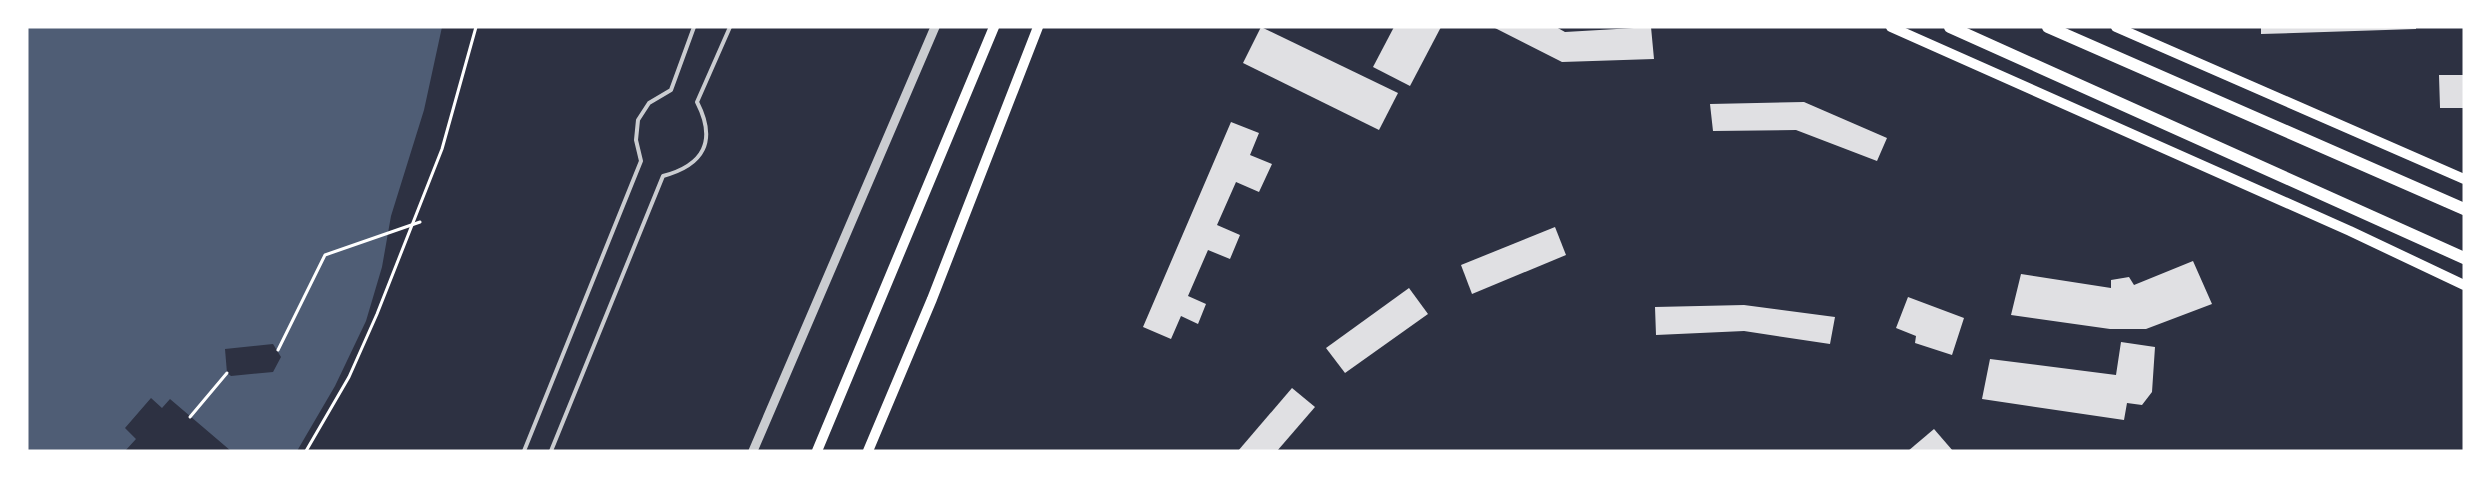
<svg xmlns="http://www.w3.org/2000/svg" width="2491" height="478" font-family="'DejaVu Sans',sans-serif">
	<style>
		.water { fill: #4f5d75 }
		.pier { fill: #2d3142 }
		.building { fill: #e0e0e3 }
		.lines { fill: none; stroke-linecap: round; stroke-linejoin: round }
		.path { stroke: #fff; stroke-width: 3 }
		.service { stroke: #caccd0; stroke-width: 4 }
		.tertiary { stroke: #caccd0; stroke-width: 9 }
		.secondary { stroke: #fff; stroke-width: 10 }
		.trunk { stroke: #fff; stroke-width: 12 }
	</style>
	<rect width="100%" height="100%" fill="#2d3142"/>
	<path class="water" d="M27,27H442L424,110L391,216L382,267L366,321L335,386L297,451H27Z"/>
	<g class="pier">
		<path d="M273,344L281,357L273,372L231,376L227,373L225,349Z"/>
		<path d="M151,398L162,408L170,399L231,451H125L136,439L125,428Z"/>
	</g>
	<g class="building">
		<path d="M1261,27L1398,93L1379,130L1243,63Z"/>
		<path d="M1394,27H1441L1410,86L1373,67Z"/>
		<path d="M1493,27H1556L1565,32L1651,27L1654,59L1562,62Z"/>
		<path d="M2261,27H2416V29L2261,34Z"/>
		<path d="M2439,75H2464V108H2440Z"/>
		<path d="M1804,102L1887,138L1877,161L1796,130L1713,131L1710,104Z"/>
		<path d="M1231,122L1259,133L1250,155L1272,164L1259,192L1236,182L1217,225L1240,235L1230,259L1208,250L1188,296L1206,304L1198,324L1181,316L1171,339L1143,327Z"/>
		<path d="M1555,227L1566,255L1472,294L1461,265Z"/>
		<path d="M2193,261L2212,304L2146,329H2110L2011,315L2021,274L2111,288V280L2129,277L2134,285Z"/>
		<path d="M1409,288L1428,314L1345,373L1326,348Z"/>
		<path d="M1908,297L1964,318L1952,355L1915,343L1916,336L1896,328Z"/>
		<path d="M1744,305L1835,317L1830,344L1744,331L1656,335L1655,307Z"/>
		<path d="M2121,342L2155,347L2152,392L2142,405L2127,403L2124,420L1982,399L1990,359L2116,375Z"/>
		<path d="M1292,388L1315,407L1277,451H1238Z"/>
		<path d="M1934,429L1953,451H1908Z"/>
	</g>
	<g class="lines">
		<g class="path">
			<path d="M278,350L325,255L420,222"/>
			<path d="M190,417L227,373"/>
			<path d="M306,451L349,377L377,314L442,149L476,27"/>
		</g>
		<g class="service">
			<path d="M524,451L641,161L636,140L638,120L649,103L671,90L694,27"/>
			<path d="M551,451L663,176C704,165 717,141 697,102L730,27"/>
		</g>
		<path class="tertiary" d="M753,451L935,27"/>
		<g class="secondary">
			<path d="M1891,27L2350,231L2464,285"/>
			<path d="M2116,27L2464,179"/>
			<path d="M817,451L994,27"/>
			<path d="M868,451L932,299L1038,27"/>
		</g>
		<g class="trunk">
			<path d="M1950,27L2464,258"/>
			<path d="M2048,27L2464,209"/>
		</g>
	</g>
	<rect width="2491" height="478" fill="none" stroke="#ffffff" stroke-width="57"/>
</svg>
